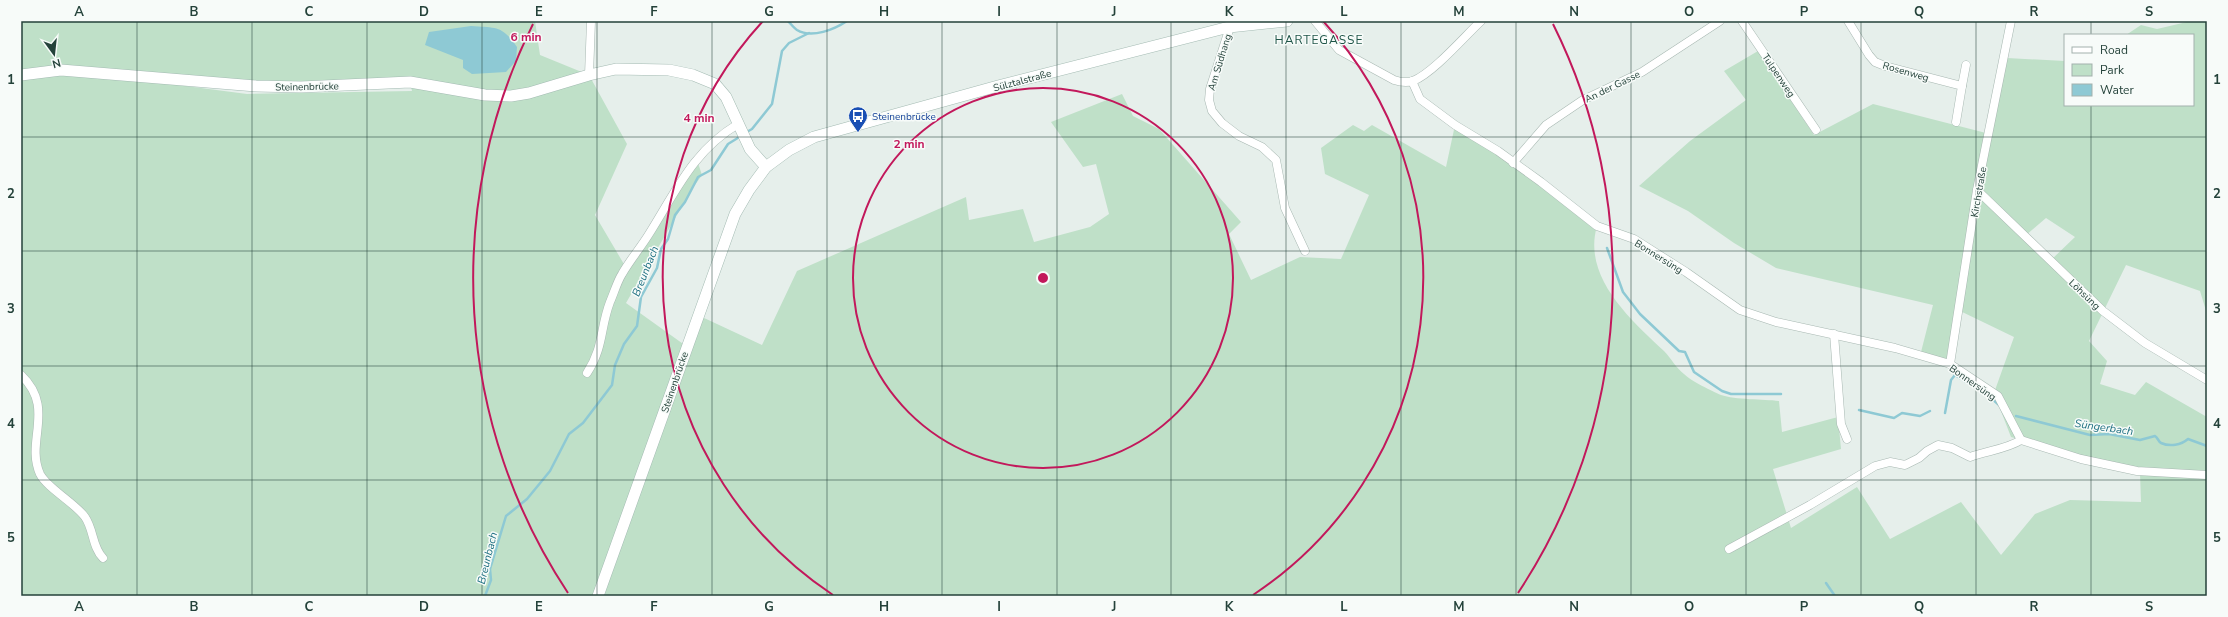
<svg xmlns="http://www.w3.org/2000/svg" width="2228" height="617" font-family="'Nunito Sans',sans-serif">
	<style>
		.green { fill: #bfe0c8; fill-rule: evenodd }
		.water { fill: #8ec9d4 }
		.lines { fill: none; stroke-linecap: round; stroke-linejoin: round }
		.stream { stroke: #8ec9d4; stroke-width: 2.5 }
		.street-casing { stroke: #a8b8b2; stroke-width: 9 }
		.secondary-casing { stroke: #a4bbb3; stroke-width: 12 }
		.street { stroke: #fff; stroke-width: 8 }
		.secondary { stroke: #fff; stroke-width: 11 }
		.grid { fill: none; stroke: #24423a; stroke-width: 1; stroke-opacity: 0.55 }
		.ring { fill: none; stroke: #c2185b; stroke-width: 2 }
		.labels { text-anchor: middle; stroke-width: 3; stroke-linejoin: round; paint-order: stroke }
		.street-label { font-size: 10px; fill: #24423a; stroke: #f7fbf9 }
		.transit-label { font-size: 10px; fill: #164399; stroke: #f7fbf9; text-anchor: start }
		.water-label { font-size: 11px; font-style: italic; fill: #1c6f80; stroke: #f7fbf9 }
		.quarter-label { font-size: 12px; letter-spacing: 1px; fill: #1f5548; stroke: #f7fbf9 }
		.centre { fill: #c2185b; stroke: #f7fbf9; stroke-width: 2 }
		.ring-label { font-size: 12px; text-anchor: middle; font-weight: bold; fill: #c2185b; stroke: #f7fbf9; stroke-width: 3; stroke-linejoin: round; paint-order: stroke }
		.neatline { fill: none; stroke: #24423a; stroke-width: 1.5 }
		.grid-label { font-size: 13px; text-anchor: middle; font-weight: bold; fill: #24423a }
	</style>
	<rect width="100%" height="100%" fill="#e6efeb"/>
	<g class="green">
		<path d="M21,21H535L540,55L589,75L627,144L595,215L628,271L687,174L698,163L702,175L692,189L626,303L686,346L594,596H21ZM71,71L301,87L410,82L412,91L247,94Z"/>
		<path d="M2191,21H2207V314L2200,291L2126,265L2089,341L2107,361L2100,384L2135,395L2146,382L2207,417V596H604L702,317L762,345L797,271L966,197L969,220L1023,209L1034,242L1090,227L1109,214L1096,164L1083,167L1051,122L1122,94L1133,116L1159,129L1241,222L1229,234L1251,280L1300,257L1341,259L1369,195L1325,174L1321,148L1353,125L1364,131L1372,125L1446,167L1455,125L1597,226C1582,277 1631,320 1664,351C1671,358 1676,368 1684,374C1691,381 1712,391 1721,395C1735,400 1764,399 1779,401L1782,432L1838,417L1841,449L1773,469L1791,528L1857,487L1890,539L1961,502L2001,555L2035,514L2070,500L2141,502L2140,473L2011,437L1994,393L2014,337L1956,309L1947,361L1921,352L1933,305L1776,268L1734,243L1688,211L1639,186L1690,141L1746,100L1724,71L1758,51L1814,135L1873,104L1986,133L2007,58L2065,61V105H2193V35H2126L2141,25L2157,29ZM2046,218L2075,237L2051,260L2025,236Z"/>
	</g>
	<path class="water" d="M471,26C496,28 502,25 517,47L516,61L506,72L472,74L463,68V60L425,45L429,32Z"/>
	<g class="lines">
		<g class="stream">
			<path d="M788,21C791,24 794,28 797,30C812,39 835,29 847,21"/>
			<path d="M745,133L752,129L772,104L782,51L789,43L809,33"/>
			<path d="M1607,248L1623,292L1640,314L1679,351L1685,352L1694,372L1722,391L1731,394H1781"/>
			<path d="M1859,410L1894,418L1902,413L1920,416L1930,411"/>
			<path d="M1945,413L1951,380L1955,375L1990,397L1999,405"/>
			<path d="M2016,416L2090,435L2109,434L2140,440L2155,436C2158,438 2158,441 2161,443C2170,447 2181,445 2188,439L2207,446"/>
			<path d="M1826,583L1835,596"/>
			<path d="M485,596L491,580L490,569L506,516L527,499L550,471L569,434L583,423L612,385L615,365L624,344L637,326L641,297L657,268L661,249L668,239L675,215L685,202L698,177L711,170L728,144L741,136"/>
		</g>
		<g class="street-casing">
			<g id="street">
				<path d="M1315,21L1339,50L1394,80C1400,82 1407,83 1413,81C1433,73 1464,37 1481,21"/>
				<path d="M1742,21L1816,130"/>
				<path d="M1848,21L1869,55L1875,62L1885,66L1962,86L1956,122"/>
				<path d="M1230,27L1210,89L1209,100L1212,111L1222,123L1239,136L1262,147L1276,160L1285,208L1305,251"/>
				<path d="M589,75L591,21"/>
				<path d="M1412,81L1420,99L1455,125L1498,151L1541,182L1597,226L1634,239L1686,272L1740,310L1776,322L1895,348L1950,364L1998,396L2021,440L2081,459L2137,471L2207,475"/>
				<path d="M1962,86L1966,65"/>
				<path d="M1513,163L1546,125L1583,100L1642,72L1720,21"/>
				<path d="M1977,190L2103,311L2145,343L2207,380"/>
				<path d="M1834,334L1841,424L1847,439"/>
				<path d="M1950,364L1977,190L2011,21"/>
				<path d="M587,373C604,347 600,328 610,302C614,293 617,282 622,274C630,260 641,247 649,234C676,191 693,151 738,124"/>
				<path d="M21,375C56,408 25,441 40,474C47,488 75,503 85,517C94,530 92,547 103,558"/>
				<path d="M1729,549L1810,505L1875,466L1890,462L1905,465L1919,458L1927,451L1938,445L1952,448L1970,457C1986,451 2007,449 2021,440"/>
			</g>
		</g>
		<g class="secondary-casing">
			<g id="secondary">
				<path d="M21,75L61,70L256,86L301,87L410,82L485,95L511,96L529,93L589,75L616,69L669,70L693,75L715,84L726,97L750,149L766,167"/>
				<path d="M598,596L735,214L749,190L766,167L789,150L814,137L998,86L1229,27L1287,21"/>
			</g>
		</g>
		<use href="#street" class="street"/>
		<use href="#secondary" class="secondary"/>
	</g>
	<path class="grid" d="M137,21V596M252,21V596M367,21V596M482,21V596M597,21V596M712,21V596M827,21V596M942,21V596M1057,21V596M1171,21V596M1286,21V596M1401,21V596M1516,21V596M1631,21V596M1746,21V596M1861,21V596M1976,21V596M2091,21V35M2091,105V596M21,137H2207M21,251H2207M21,366H2207M21,480H2207"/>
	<g class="ring">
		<circle cx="1043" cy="278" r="190"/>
		<path d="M833 595A380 380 0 0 1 763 21M1323 21A380 380 0 0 1 1253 595"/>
		<path d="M568 593A570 570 0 0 1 533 24M1553 24A570 570 0 0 1 1518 593"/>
	</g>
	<defs>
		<g id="bus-pin" transform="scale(1)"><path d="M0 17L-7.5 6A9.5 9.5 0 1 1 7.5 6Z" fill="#1a4fb4" stroke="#f7fbf9"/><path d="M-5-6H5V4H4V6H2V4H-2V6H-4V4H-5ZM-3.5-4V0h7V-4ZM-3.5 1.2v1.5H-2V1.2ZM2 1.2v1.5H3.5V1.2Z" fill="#fff"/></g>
	</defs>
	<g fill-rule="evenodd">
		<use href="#bus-pin" x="858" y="116"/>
	</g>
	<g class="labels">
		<g class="street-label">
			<text transform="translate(1219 62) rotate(-73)" y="4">Am Südhang</text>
			<text transform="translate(1906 71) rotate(16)" y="4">Rosenweg</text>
			<text transform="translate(1779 75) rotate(56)" y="4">Tulpenweg</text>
			<text transform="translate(1022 80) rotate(-15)" y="4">Sülztalstraße</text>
			<text transform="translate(307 86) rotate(-1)" y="4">Steinenbrücke</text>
			<text transform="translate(1612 86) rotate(-26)" y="4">An der Gasse</text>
			<text transform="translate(1978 192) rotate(-80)" y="4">Kirchstraße</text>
			<text transform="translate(1659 256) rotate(32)" y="4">Bonnersüng</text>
			<text transform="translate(2085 294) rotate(44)" y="4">Löhsüng</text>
			<text transform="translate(674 382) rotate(-71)" y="4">Steinenbrücke</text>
			<text transform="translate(1973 382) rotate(35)" y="4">Bonnersüng</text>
		</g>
		<g class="transit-label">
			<text x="872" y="120">Steinenbrücke</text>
		</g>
		<g class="water-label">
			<text transform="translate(645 271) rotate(-68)" y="4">Breunbach</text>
			<text transform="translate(2104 427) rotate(8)" y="4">Süngerbach</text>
			<text transform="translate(487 558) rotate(-76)" y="4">Breunbach</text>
		</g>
		<g class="quarter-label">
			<text x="1319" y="44">HARTEGASSE</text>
		</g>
	</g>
	<circle cx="1043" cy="278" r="6" class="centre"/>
	<g class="ring-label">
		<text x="526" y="41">6 min</text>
		<text x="699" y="122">4 min</text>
		<text x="909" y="148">2 min</text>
	</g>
	<rect width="2228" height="617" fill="none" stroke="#f7fbf9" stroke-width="44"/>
	<rect x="2064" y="34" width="130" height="72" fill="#f7fbf9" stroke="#a3b1ad"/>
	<rect x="2072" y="47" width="20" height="6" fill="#ffffff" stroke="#a3b1ad"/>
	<text x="2100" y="54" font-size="12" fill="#24423a">Road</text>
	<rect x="2072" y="64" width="20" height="12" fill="#bfe0c8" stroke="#a3b1ad"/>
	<text x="2100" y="74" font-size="12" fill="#24423a">Park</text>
	<rect x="2072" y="84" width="20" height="12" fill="#8ec9d4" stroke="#a3b1ad"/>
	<text x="2100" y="94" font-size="12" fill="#24423a">Water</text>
	<g transform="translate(54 54) rotate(165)" stroke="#f7fbf9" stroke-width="3" paint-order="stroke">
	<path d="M0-3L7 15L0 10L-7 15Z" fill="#24423a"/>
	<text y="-6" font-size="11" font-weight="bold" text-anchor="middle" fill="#24423a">N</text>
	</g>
	<rect x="22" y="22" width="2184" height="573" class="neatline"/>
	<g class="grid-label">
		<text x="79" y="16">A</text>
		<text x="194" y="16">B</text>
		<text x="309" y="16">C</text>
		<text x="424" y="16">D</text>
		<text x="539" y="16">E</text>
		<text x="654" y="16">F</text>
		<text x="769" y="16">G</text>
		<text x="884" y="16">H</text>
		<text x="999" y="16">I</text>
		<text x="1114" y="16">J</text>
		<text x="1229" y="16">K</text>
		<text x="1344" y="16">L</text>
		<text x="1459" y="16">M</text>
		<text x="1574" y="16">N</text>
		<text x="1689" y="16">O</text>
		<text x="1804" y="16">P</text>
		<text x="1919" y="16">Q</text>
		<text x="2034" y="16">R</text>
		<text x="2149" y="16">S</text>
		<text x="11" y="84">1</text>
		<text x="2217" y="84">1</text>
		<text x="11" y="198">2</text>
		<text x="2217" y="198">2</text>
		<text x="11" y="313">3</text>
		<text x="2217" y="313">3</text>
		<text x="11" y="428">4</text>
		<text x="2217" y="428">4</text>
		<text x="11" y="542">5</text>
		<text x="2217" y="542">5</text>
		<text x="79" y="611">A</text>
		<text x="194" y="611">B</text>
		<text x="309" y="611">C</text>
		<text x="424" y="611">D</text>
		<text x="539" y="611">E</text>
		<text x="654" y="611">F</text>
		<text x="769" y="611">G</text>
		<text x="884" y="611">H</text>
		<text x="999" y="611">I</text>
		<text x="1114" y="611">J</text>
		<text x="1229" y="611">K</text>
		<text x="1344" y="611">L</text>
		<text x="1459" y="611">M</text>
		<text x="1574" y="611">N</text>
		<text x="1689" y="611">O</text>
		<text x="1804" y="611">P</text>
		<text x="1919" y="611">Q</text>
		<text x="2034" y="611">R</text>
		<text x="2149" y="611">S</text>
	</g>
</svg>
